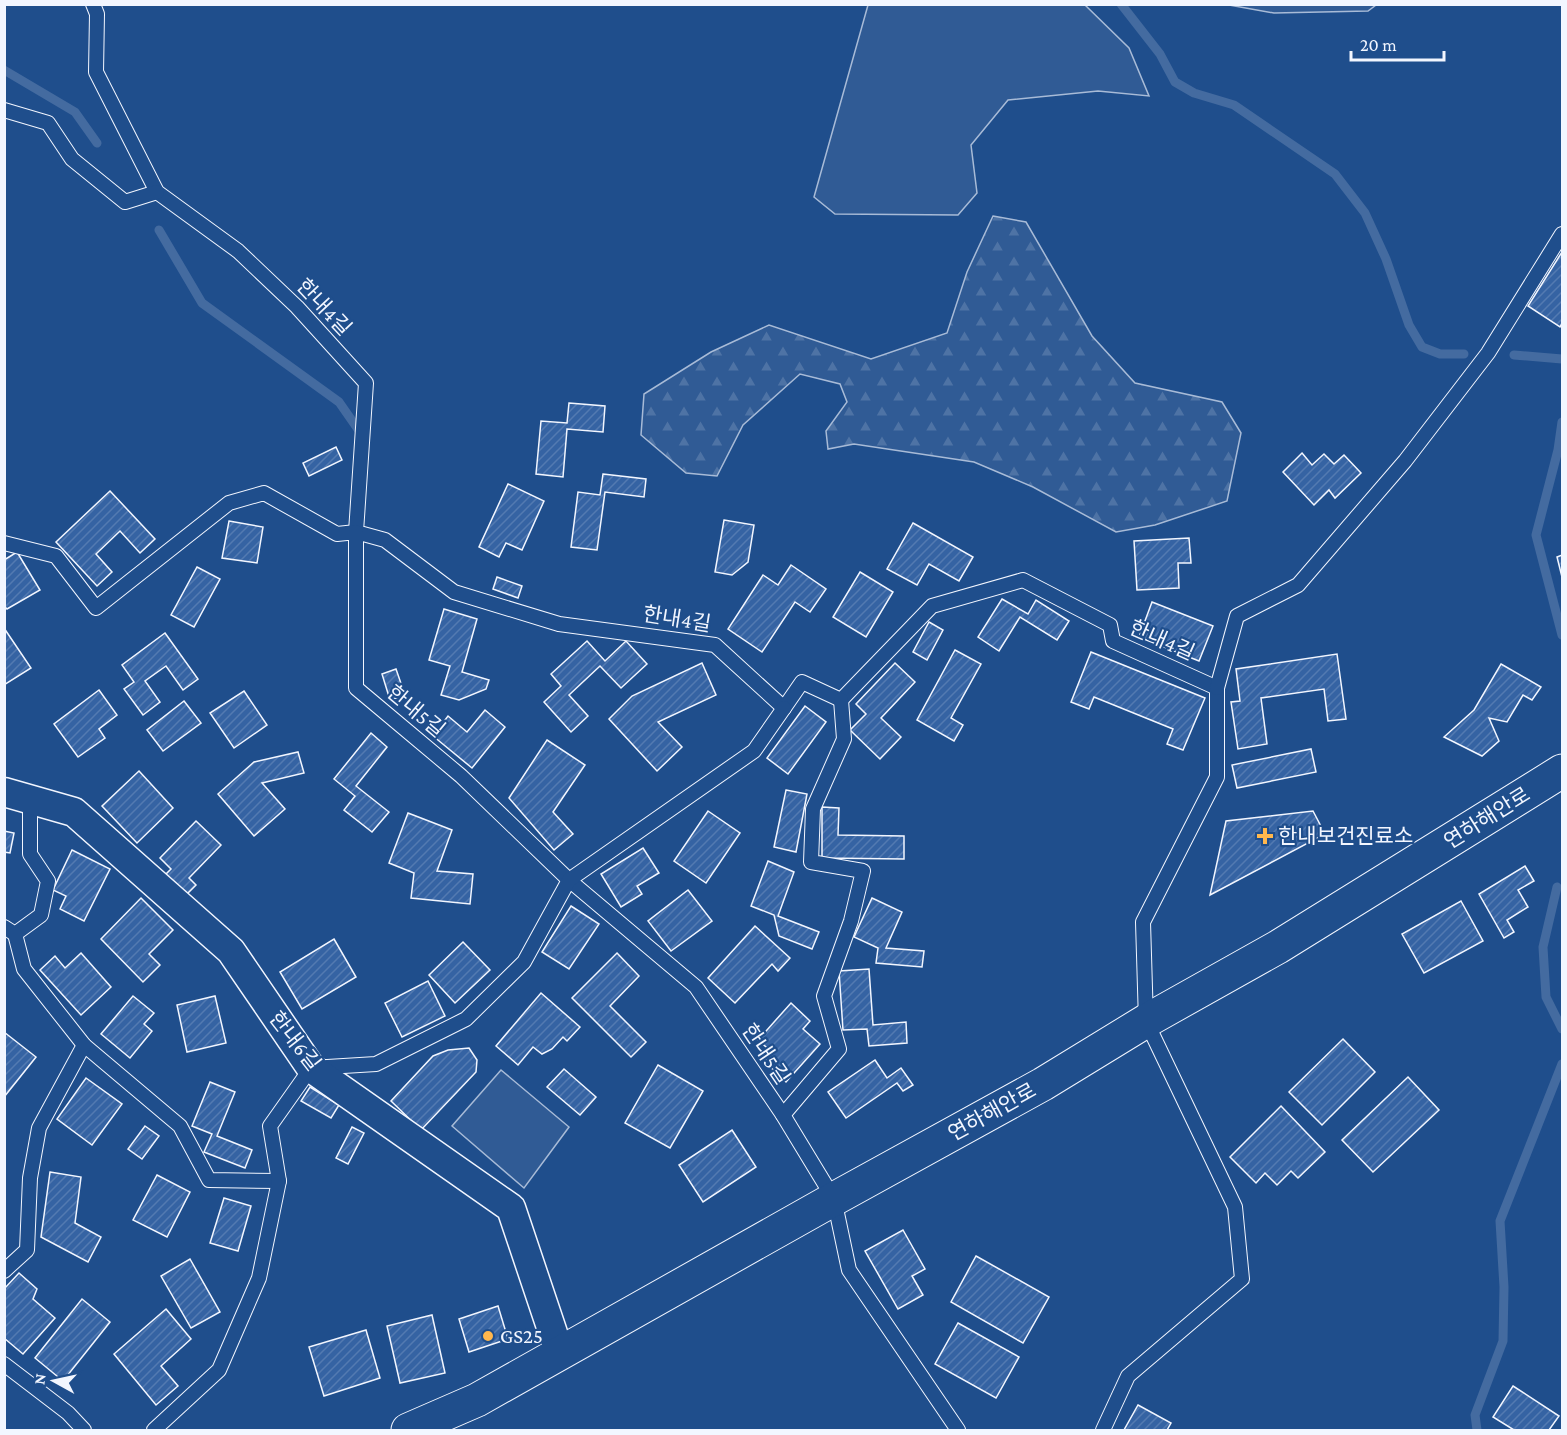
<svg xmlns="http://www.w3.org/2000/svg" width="1567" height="1435" font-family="'Crimson Pro','Noto Sans KR',serif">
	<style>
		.built { fill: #305b95; stroke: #a8bbd7; stroke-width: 1.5 }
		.forest { fill: url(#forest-firs); stroke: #a8bbd7; stroke-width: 1.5 }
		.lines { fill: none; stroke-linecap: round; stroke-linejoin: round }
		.stream { stroke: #446ba0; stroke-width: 9 }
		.building { fill: url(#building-hatch); stroke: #f2f6ff; stroke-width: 1.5 }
		.lane-casing { stroke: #f2f6ff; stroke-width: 16 }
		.street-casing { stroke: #f2f6ff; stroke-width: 31 }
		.secondary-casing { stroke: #f2f6ff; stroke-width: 35 }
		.lane { stroke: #1f4e8c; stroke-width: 14 }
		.street { stroke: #1f4e8c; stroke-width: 28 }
		.secondary { stroke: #1f4e8c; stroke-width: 33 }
		.poi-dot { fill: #ffb74d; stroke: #1f4e8c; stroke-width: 2 }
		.labels { text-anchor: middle; stroke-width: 4.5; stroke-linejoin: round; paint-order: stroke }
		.street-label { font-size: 21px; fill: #f2f6ff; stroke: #1f4e8c }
		.poi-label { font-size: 21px; fill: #f2f6ff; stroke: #1f4e8c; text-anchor: start }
	</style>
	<defs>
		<pattern id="forest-firs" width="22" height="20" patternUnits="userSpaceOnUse" patternTransform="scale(1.5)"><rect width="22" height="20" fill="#305b95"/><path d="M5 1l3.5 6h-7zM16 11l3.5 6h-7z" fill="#4e73a5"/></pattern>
		<pattern id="building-hatch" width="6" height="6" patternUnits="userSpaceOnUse" patternTransform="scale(1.5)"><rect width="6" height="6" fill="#3563a3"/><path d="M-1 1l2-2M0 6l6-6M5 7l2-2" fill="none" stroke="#537ab1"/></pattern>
	</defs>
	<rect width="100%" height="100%" fill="#1f4e8c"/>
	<g class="built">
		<path d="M868,5H1085L1129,48L1149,96L1098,91L1008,100L971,145L977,193L958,215L835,214L814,197Z"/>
		<path d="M1229,5H1376L1368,11L1274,13Z"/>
		<path d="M501,1070L569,1127L524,1188L452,1126Z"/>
	</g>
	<path class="forest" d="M993,216L1026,222L1092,336L1135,383L1222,402L1241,433L1227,501L1155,525L1116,532L1033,487L974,462L854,444L828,449L826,431L847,402L840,384L800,374L743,425L717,476L686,473L641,435L644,394L711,352L769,325L871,359L947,333L967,272Z"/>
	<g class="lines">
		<g class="stream">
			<path d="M1121,4L1160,54L1175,82L1194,93L1234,105L1335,174L1365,213L1386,259L1409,325L1422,347L1440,354H1464"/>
			<path d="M4,70L75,112L97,143"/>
			<path d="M159,230L202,303L339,402L362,435"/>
			<path d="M1514,355L1562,359"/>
			<path d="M1562,422L1558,450L1536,535L1562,635"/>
			<path d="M1557,887L1543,947L1546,997L1562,1029"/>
			<path d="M1477,1430L1475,1415L1503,1341L1504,1287L1500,1221L1562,1064"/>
		</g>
	</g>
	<g class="building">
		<path d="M1562,252V323L1560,327L1528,306Z"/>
		<path d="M569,403L605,406L603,432L567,429L563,477L536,474L541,421L567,423Z"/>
		<path d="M336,447L342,460L309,476L303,463Z"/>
		<path d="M1302,453L1312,465L1324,454L1334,464L1344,455L1361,473L1335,498L1329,490L1314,505L1283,472Z"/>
		<path d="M603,474L646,479L644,497L605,492L597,550L571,547L578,492L600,495Z"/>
		<path d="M508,484L544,501L522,550L506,543L499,557L479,547Z"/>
		<path d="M110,491L155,539L140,553L120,531L96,554L112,572L97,586L56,542Z"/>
		<path d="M724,520L754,525L748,562L732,575L715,572Z"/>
		<path d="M229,521L263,527L257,563L222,558Z"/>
		<path d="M913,523L973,557L959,581L929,564L917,585L887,569Z"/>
		<path d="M1189,538L1191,563H1178L1179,588L1137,590L1134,541Z"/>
		<path d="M17,552L40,590L7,609L4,606V560Z"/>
		<path d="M1562,555V577L1557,557Z"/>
		<path d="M791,565L826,589L810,612L795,602L762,652L728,629L763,575L778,585Z"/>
		<path d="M197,567L220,579L194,627L171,615Z"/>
		<path d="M860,572L893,592L866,637L833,617Z"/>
		<path d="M497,577L522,586L518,598L493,589Z"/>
		<path d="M1002,599L1028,614L1036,600L1069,621L1057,640L1020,617L999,651L978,637Z"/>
		<path d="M1152,602L1213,626L1199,661L1139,637Z"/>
		<path d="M444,609L477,619L462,672L489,680L486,689L459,700L441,695L450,666L429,660Z"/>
		<path d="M929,622L943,630L927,660L913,652Z"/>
		<path d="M4,628L31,668L4,685Z"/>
		<path d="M165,633L198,679L183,690L166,666L145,681L160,702L143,715L124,689L134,682L122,665Z"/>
		<path d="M587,641L605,661L626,641L647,664L621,688L600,666L569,695L588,716L571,732L544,702L561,686L551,674Z"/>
		<path d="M955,650L981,664L951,718L963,725L954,741L917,720Z"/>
		<path d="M1091,652L1205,698L1183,750L1167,744L1173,729L1094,697L1089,709L1071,702Z"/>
		<path d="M1337,654L1346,719L1328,721L1324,689L1261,698L1267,744L1238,749L1231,702L1240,701L1236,669Z"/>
		<path d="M702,663L716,695L658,722L682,747L657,771L609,719L632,696Z"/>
		<path d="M895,663L915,682L881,718L901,737L880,759L850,730L866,714L856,704Z"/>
		<path d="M1501,664L1541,687L1532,700L1523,695L1507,722L1489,718L1499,741L1482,756L1444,737L1474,710Z"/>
		<path d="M396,669L405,695L390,700L382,674Z"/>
		<path d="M99,690L117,715L99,729L105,738L78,757L54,724Z"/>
		<path d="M244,691L267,725L234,748L210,713Z"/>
		<path d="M184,701L201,723L163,751L147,730Z"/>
		<path d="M805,706L826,722L788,774L767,758Z"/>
		<path d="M485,710L505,727L472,768L433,736L448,716L467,732Z"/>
		<path d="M371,733L387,747L356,786L389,812L372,832L344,810L355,796L334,779Z"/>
		<path d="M547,740L585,765L553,812L573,834L554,850L509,798Z"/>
		<path d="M1311,749L1316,772L1237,788L1232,765Z"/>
		<path d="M298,752L304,773L262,783L285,809L254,836L218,794L254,762Z"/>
		<path d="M139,771L173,808L137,843L102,806Z"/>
		<path d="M786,790L807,794L796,852L774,847Z"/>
		<path d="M822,807L839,808L838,835L904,836V859L822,858Z"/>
		<path d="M708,811L740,833L706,883L674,861Z"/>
		<path d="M1313,811L1325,834L1210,895L1226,821Z"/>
		<path d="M408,813L452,830L437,871L473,874L470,904L411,898L414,873L389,863Z"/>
		<path d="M196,821L221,845L189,878L196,885L184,897L163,877L171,869L160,858Z"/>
		<path d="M4,831L14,833L10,853L4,852Z"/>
		<path d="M643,848L659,873L637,886L642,894L621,907L601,874Z"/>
		<path d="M72,850L110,869L84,921L60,909L66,896L53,890Z"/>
		<path d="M768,861L794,872L778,916L819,932L812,949L779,936L774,915L751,906Z"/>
		<path d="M1525,866L1534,881L1518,890L1528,907L1507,920L1514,932L1504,938L1479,894Z"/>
		<path d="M688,890L712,921L671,951L648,921Z"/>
		<path d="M141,898L173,930L149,954L160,965L143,982L101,939Z"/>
		<path d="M872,898L902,912L886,948L924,951L922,967L876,963L878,948L854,937Z"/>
		<path d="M1461,901L1483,941L1424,973L1402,934Z"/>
		<path d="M571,906L599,924L569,969L542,952Z"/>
		<path d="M755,926L790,958L778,971L772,964L735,1003L708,978Z"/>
		<path d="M334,939L356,977L302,1009L280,972Z"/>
		<path d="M463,942L490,970L455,1003L429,975Z"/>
		<path d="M81,953L111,987L81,1015L40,970L55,956L65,968Z"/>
		<path d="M617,953L639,976L610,1006L646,1042L631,1057L572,998Z"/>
		<path d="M869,969L873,1025L906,1022L907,1043L869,1046L867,1029L843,1030L839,971Z"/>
		<path d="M428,981L445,1016L402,1037L385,1003Z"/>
		<path d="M541,993L580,1027L567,1041L563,1037L552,1049L542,1054L533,1047L518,1065L496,1046Z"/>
		<path d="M133,996L154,1013L144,1024L152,1031L130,1058L101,1034Z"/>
		<path d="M215,996L226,1043L187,1052L177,1005Z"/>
		<path d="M791,1003L810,1021L803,1029L820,1044L786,1082L764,1061L772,1052L758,1040Z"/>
		<path d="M4,1032L36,1057L4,1097Z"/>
		<path d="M1343,1039L1375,1072L1322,1125L1289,1092Z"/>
		<path d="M469,1048L477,1060L476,1072L421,1130L391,1101L433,1056L448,1050Z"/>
		<path d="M875,1060L887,1078L901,1068L913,1085L903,1091L897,1083L846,1118L828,1092Z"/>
		<path d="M658,1065L703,1091L670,1148L625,1123Z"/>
		<path d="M564,1069L596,1097L580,1115L547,1087Z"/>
		<path d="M1408,1077L1439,1110L1373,1172L1342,1140Z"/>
		<path d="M86,1078L122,1104L92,1145L57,1119Z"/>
		<path d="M210,1082L235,1092L217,1136L252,1150L245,1168L204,1152L212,1134L192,1126Z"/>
		<path d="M310,1087L339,1105L331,1118L301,1101Z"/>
		<path d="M1281,1106L1325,1152L1298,1178L1291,1171L1277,1185L1265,1173L1256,1183L1230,1157Z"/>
		<path d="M145,1126L159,1136L142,1159L128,1149Z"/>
		<path d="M352,1127L364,1133L348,1164L336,1158Z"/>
		<path d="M732,1130L756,1167L703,1202L679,1165Z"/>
		<path d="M50,1172L81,1177L75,1223L101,1237L88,1262L41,1237Z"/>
		<path d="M157,1175L190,1192L167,1237L133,1220Z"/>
		<path d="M224,1198L251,1206L238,1251L210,1243Z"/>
		<path d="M903,1230L925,1269L912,1276L923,1295L898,1309L865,1251Z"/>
		<path d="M976,1256L1049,1297L1023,1343L951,1302Z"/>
		<path d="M190,1259L220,1312L191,1328L161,1276Z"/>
		<path d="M19,1273L37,1289L33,1299L55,1318L23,1354L4,1338V1289Z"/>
		<path d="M82,1299L110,1322L63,1381L35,1358Z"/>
		<path d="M498,1306L508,1339L469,1352L459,1319Z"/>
		<path d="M166,1309L191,1339L161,1366L178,1386L156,1405L114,1354Z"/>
		<path d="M432,1315L445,1373L400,1383L387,1326Z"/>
		<path d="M958,1323L1019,1357L996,1398L935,1364Z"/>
		<path d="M366,1330L380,1378L324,1396L309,1347Z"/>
		<path d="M1513,1386L1559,1416L1549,1430H1514L1493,1417Z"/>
		<path d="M1138,1405L1171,1423L1167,1430H1124Z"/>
	</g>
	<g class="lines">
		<g class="lane-casing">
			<g id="lane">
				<path d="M93,4L97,14L96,72L157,192L238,251L297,307L366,383L356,532L385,540L454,592L559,624L715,645L784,708L802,682L841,700L932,606L1023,580L1110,625L1113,641L1217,688V777L1143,922L1146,1021L1235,1207L1242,1279L1128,1376L1103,1430"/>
				<path d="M4,110L48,123L72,159L125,202L157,192"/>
				<path d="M4,543L56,556L96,608L229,503L264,493L337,534L356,532V688L461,776L569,880L696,987L783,1115L834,1199L849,1270L958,1430"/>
				<path d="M1217,688L1237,616L1298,585L1405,461L1488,353L1562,234"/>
				<path d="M4,927L15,934L41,915L48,881L30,854V799"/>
				<path d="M15,934L24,969L84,1045L180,1126L209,1180L279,1181"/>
				<path d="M783,1115L839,1049L824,996L851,921L863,871L811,862L813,809L844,739L841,700"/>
				<path d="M4,1271L27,1250L30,1178L39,1128L84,1045"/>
				<path d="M4,1364L68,1413L84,1430"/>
				<path d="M154,1430L219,1370L259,1278L279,1181L270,1126L311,1068L376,1064L466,1019L524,962L569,880L754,751L784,708"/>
			</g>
		</g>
		<g class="street-casing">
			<path id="street" d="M4,792L74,812L231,951L311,1068L511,1208L560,1354"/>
		</g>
		<g class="secondary-casing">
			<path id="secondary" d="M408,1430L477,1400L834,1199L1043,1084L1146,1021L1278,947L1562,771"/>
		</g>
		<use href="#lane" class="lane"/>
		<use href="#street" class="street"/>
		<use href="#secondary" class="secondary"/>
	</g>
	<g class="poi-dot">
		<path d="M1262 827h6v6h6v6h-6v6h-6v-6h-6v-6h6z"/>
		<circle cx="488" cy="1336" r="6"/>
	</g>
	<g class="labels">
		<g class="street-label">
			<text transform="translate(324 307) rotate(47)" y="7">한내4길</text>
			<text transform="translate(677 619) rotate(9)" y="7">한내4길</text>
			<text transform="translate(1162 640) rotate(24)" y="7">한내4길</text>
			<text transform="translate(416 711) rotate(40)" y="7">한내5길</text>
			<text transform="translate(1487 818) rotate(-32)" y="7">연하해안로</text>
			<text transform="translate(295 1041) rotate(52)" y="7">한내6길</text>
			<text transform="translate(766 1054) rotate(56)" y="7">한내5길</text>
			<text transform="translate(992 1112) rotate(-29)" y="7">연하해안로</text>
		</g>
		<g class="poi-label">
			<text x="1278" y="843">한내보건진료소</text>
			<text x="500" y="1343">GS25</text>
		</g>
	</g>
	<rect width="1567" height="1435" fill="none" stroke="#f2f6ff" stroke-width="12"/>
	<g transform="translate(54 1381) rotate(278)" stroke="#1f4e8c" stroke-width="4.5" paint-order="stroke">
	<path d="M0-4.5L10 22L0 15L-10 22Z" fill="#f2f6ff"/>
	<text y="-9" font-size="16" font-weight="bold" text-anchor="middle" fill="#f2f6ff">N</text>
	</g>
	<path d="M1351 51v9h93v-9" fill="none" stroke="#f2f6ff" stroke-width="3"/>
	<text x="1360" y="51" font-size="18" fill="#f2f6ff" stroke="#1f4e8c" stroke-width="4.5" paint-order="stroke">20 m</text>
</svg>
